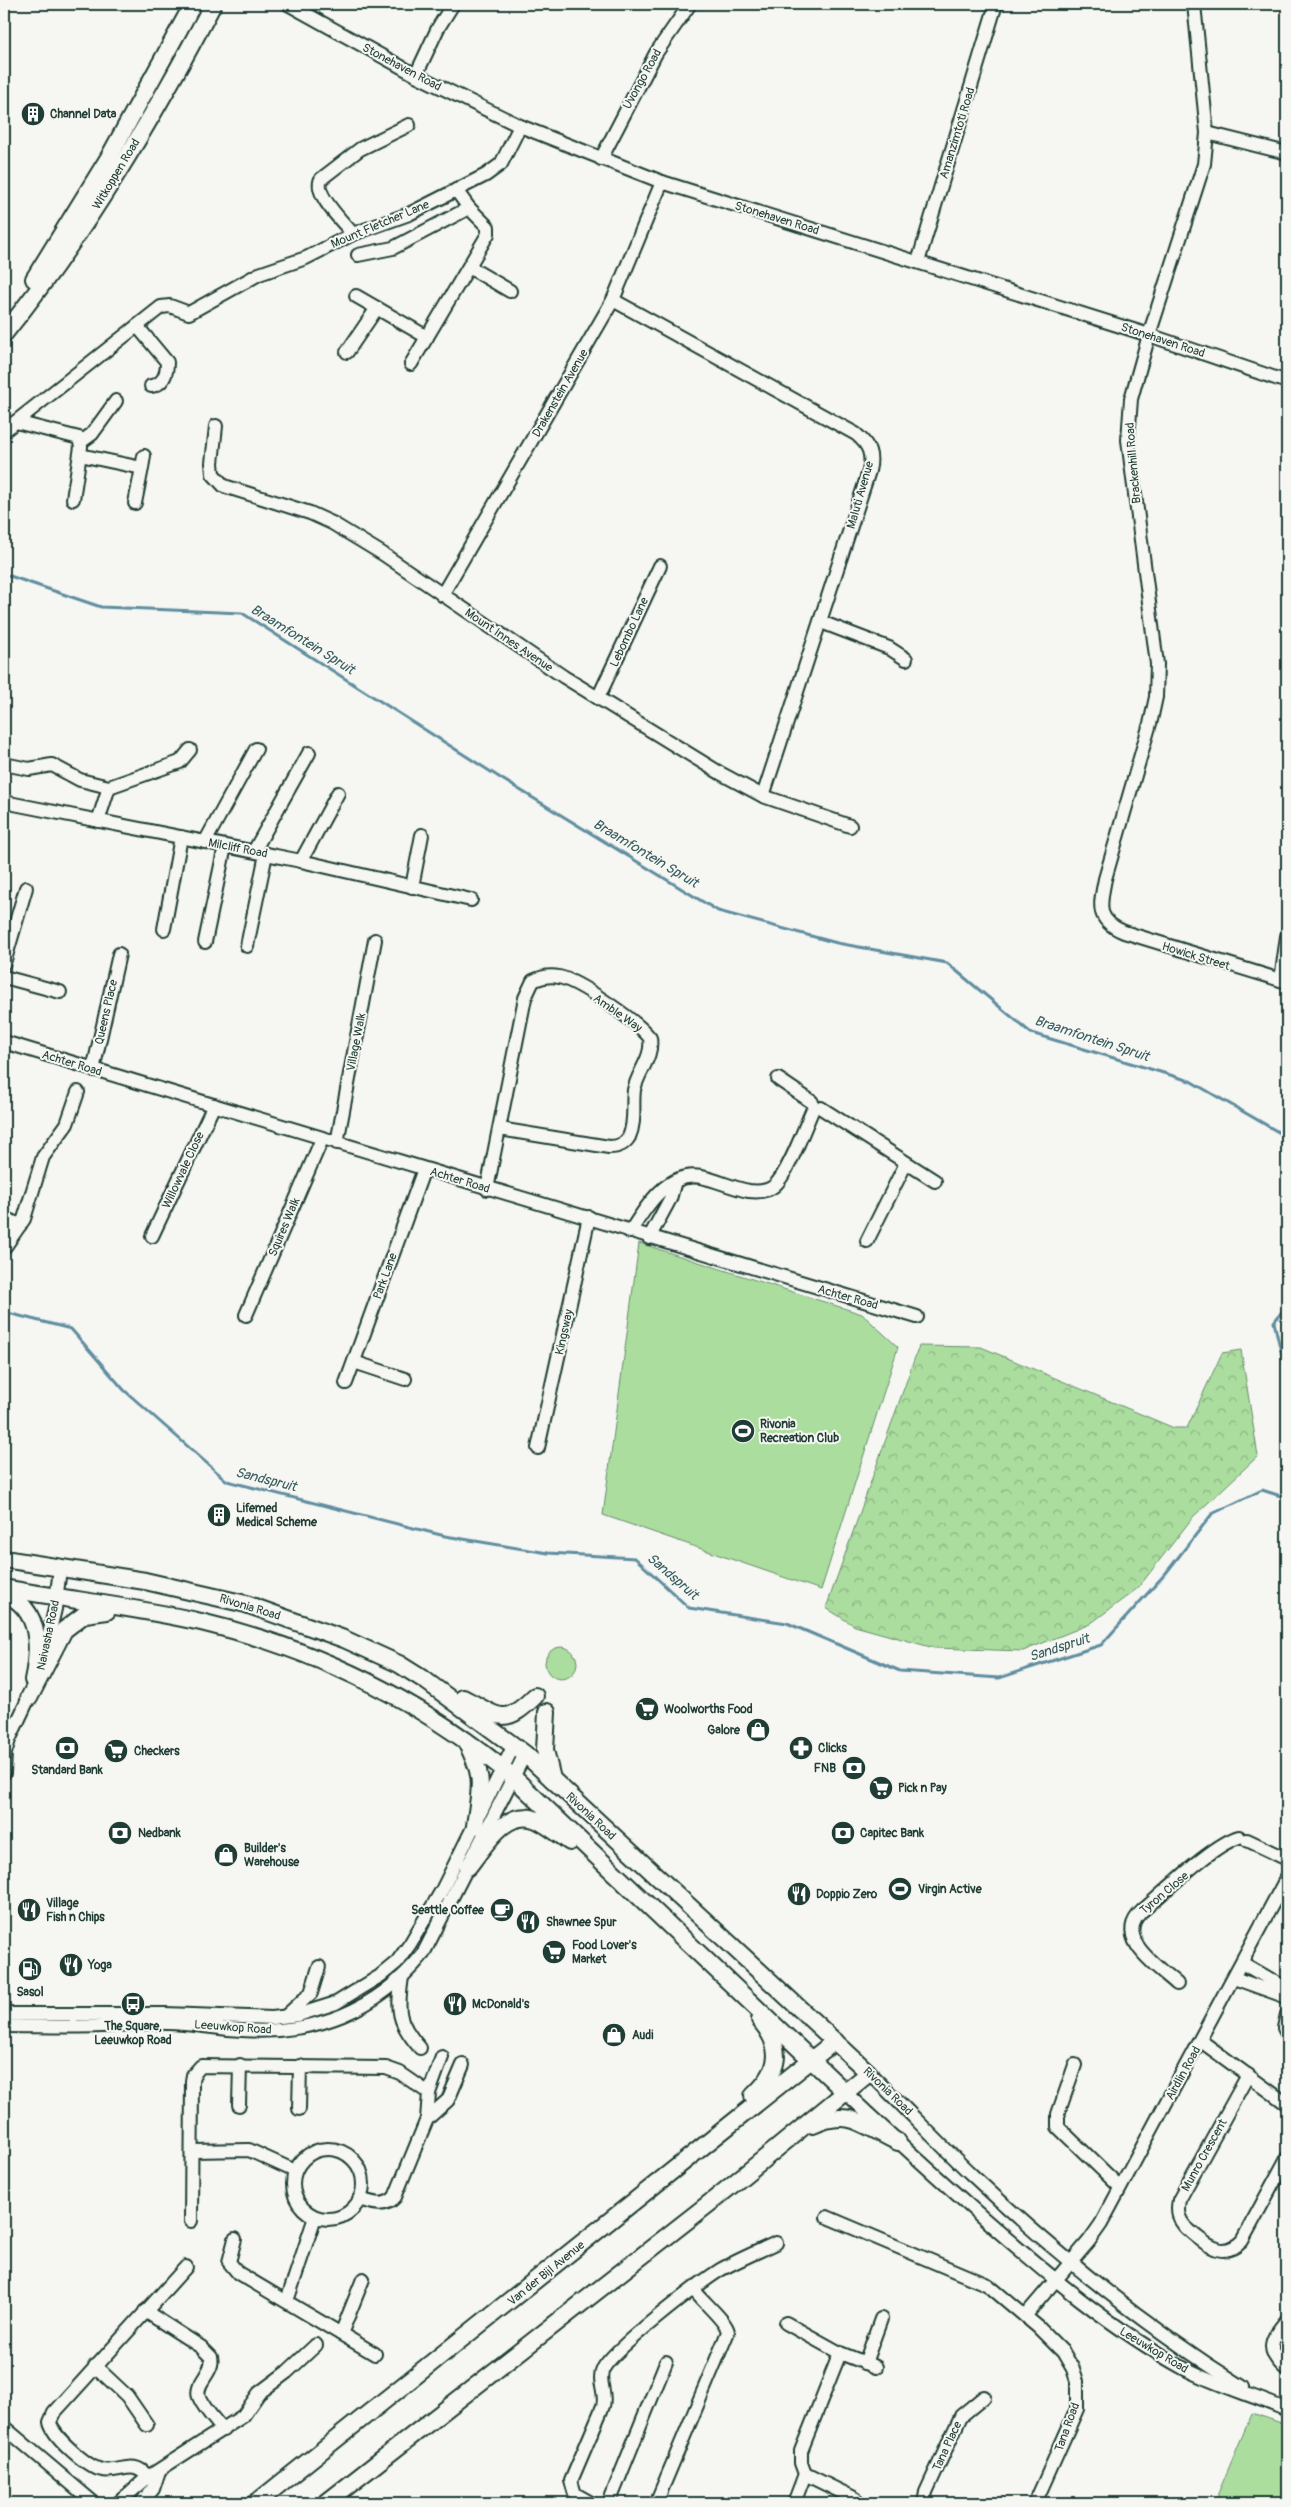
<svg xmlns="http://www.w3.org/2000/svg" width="1291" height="2507" font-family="Pangolin,sans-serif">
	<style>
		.grass { fill: #abdd9f; stroke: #658d6a }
		.park { fill: url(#park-crowns); stroke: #658d6a }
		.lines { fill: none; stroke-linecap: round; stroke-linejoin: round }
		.stream { stroke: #5e8d9f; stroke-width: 3 }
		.minor-casing { stroke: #1f3d34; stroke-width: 16 }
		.major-casing { stroke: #1f3d34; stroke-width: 20 }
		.minor { stroke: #f6f6f2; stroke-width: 12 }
		.major { stroke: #f6f6f2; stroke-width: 16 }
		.labels { text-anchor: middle; stroke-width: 4; stroke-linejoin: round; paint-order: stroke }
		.street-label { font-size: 12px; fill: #1f3d34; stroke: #f6f6f2 }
		.poi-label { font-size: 12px; font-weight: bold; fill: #1f3d34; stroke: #f6f6f2; text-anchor: start }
		.water-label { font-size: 14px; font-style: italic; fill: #395e61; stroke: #f6f6f2 }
	</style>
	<defs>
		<pattern id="park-crowns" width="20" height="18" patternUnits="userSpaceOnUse" patternTransform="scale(1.25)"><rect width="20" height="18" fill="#abdd9f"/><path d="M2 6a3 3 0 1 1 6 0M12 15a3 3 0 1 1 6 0" fill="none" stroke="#8bb482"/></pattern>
	</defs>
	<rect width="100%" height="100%" fill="#f6f6f2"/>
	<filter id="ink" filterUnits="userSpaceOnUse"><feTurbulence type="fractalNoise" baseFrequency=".02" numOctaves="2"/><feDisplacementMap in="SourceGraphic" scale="10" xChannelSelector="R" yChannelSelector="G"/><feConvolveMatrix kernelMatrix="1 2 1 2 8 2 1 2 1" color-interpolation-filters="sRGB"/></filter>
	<g filter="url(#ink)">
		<g class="grass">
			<path d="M639,1243L862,1314L898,1347L821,1590L603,1515Z"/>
			<circle cx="561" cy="1663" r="16"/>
			<path d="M1252,2413L1287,2425V2503H1214Z"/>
		</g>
		<path class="park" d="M919,1346L981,1347L1174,1428H1187L1222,1353L1241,1350L1258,1456L1193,1517L1138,1588L1090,1624L1023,1651L934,1648L855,1626L826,1608Z"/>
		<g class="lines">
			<g class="stream">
				<path d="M4,574L101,607L242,613L502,779L718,911L837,943L947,963L1031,1033L1190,1081L1287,1137"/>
				<path d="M1287,1305L1274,1322L1287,1377"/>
				<path d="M4,1312L71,1329L124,1390L227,1481L445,1536L548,1553L635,1558L689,1608L787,1623L900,1671L999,1678L1101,1645L1166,1573L1212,1514L1262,1490L1287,1498"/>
			</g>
			<g class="minor-casing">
				<g id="minor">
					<path d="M288,4L416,75L520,126L662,182L1149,335L1287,382"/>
					<path d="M1194,4L1207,133L1204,164L1149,335L1131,399L1128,440L1157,664L1156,697L1151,720L1105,879C1100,905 1095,920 1124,932L1287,982"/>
					<path d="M416,75L438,28L453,4"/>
					<path d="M1207,133L1287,153"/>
					<path d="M601,159L656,53L690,4"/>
					<path d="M353,234C343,222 313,194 321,179L360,149L409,125"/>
					<path d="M358,255L393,248L469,208"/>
					<path d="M918,262L996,4"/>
					<path d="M469,267L510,291"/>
					<path d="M356,296L427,337"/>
					<path d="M613,300L856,434C869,445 873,454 869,471L763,796"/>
					<path d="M137,326L167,362C167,374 163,385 151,386"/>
					<path d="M347,352L377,308"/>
					<path d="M411,364L488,234V227L469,208L456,190"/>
					<path d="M16,422L79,438L81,447L73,499"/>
					<path d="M216,426L212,463L213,474L224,486L310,513L332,523L383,554L564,677L720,773L763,796L850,826"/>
					<path d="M4,431L161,307L170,306L189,313L259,274L306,258L353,234L409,214L486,175L501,164L520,126"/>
					<path d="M81,442L92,434L116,401"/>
					<path d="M80,455L142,468L144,456"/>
					<path d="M135,503L142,468"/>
					<path d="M442,595L613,300L662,182"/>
					<path d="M821,622L889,648L906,659"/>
					<path d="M598,698L660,566"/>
					<path d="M4,764L29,769L52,765L80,780L109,787"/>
					<path d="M4,802L301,861L471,900"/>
					<path d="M98,821L109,787L180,762L190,750"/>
					<path d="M205,842L256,749"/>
					<path d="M254,851L309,753"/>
					<path d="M301,861L338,793"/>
					<path d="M412,887L422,835"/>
					<path d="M164,929L181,837"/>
					<path d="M205,942L225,846"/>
					<path d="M247,946L266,854"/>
					<path d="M4,963L26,888"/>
					<path d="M4,977L60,992"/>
					<path d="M1281,980L1287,936"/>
					<path d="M4,1042L917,1317"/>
					<path d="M93,1070L119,954"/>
					<path d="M778,1079L812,1102"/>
					<path d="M821,1108L935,1181"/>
					<path d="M337,1143L375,940"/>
					<path d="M487,1189L525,998L533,981C541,977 549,975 559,977C579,981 638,1022 650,1038C653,1058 638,1071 634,1090C632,1105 636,1122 629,1137C624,1145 618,1147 609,1147L500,1129"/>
					<path d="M4,1218L20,1225"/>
					<path d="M630,1232C645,1208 667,1171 701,1177C717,1180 732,1188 749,1191C758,1192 767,1192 774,1186C788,1174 804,1129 812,1111"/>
					<path d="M152,1236L214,1105"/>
					<path d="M649,1238L670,1199L675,1181"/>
					<path d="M867,1241L906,1163"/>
					<path d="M4,1248L24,1219L43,1157L67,1124L78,1092"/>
					<path d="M246,1315L322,1139"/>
					<path d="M354,1362L405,1379"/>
					<path d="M346,1383L424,1169"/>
					<path d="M538,1448L589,1217"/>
					<path d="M43,1660L55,1609L60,1569"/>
					<path d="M4,1773L5,1753L9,1740L32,1691"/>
					<path d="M1247,1840L1287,1859"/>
					<path d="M1242,1963L1287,1989"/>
					<path d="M402,1977C397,2011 397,2022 420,2048"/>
					<path d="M1234,1978L1287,1997"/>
					<path d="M1177,1984C1157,1966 1113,1938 1142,1911C1166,1891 1212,1845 1239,1837"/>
					<path d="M4,2014H165L272,2018L298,2015L336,2003L380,1976L397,1962L410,1944L442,1890L514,1745"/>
					<path d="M1287,2014L1284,2028L1287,2034"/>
					<path d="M286,2016L311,1993L319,1967"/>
					<path d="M4,2026C37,2026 70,2027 102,2026C124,2025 145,2022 167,2023C192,2023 217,2029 242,2030C314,2035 377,2011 423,1954L525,1754"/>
					<path d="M1201,2041L1287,2104"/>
					<path d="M1075,2065L1058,2114V2127L1120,2187"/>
					<path d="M869,2073C904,2106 936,2141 971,2174C1056,2254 1143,2325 1243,2387"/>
					<path d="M1248,2075L1179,2200C1178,2205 1177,2210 1179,2216C1182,2226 1189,2230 1197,2237C1212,2249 1226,2257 1242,2241L1287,2158"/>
					<path d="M844,2091C889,2134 935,2175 982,2217C1046,2273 1110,2328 1185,2369C1218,2386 1253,2395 1287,2410"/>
					<path d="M239,2105L240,2065"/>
					<path d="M299,2109L300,2066"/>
					<path d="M427,2119L448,2100L463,2065"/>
					<circle cx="328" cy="2184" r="35"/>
					<path d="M193,2151L249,2150L295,2171"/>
					<path d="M359,2199C372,2203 385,2208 395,2197L427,2119L429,2093L442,2057"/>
					<path d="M827,2217L988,2285L1038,2327L1063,2352L1073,2369L1077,2381V2409L1035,2503"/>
					<path d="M191,2221L192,2081L193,2075L201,2066L386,2068L400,2073L429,2093"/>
					<path d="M235,2239L229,2262L238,2273L375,2354"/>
					<path d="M287,2301L315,2217"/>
					<path d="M145,2311L201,2347L211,2357C215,2372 194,2383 199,2397C204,2409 215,2420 223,2430"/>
					<path d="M1025,2316L1089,2241L1101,2224L1287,1877"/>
					<path d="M1287,2320C1269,2341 1265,2351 1287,2370"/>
					<path d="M786,2323L840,2353L876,2367"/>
					<path d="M341,2334L363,2279"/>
					<path d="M865,2363L881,2319"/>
					<path d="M95,2366L127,2396L147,2425"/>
					<path d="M4,2427L94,2503"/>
					<path d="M805,2474L856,2499"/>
					<path d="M148,2477C133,2458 120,2474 102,2470C87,2467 52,2436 50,2422L54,2413L186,2267"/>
					<path d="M118,2503L148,2477L243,2416L259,2393L287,2372L316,2345"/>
					<path d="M141,2503L153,2489L159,2471"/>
					<path d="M591,2503L575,2494L571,2481L603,2406C607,2392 597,2382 603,2369C613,2349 698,2284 720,2270C738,2260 757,2252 776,2243"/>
					<path d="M609,2503L666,2362"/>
					<path d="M656,2503L728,2332C727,2322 702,2301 694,2290"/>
					<path d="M794,2503L805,2474L801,2463V2451L840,2353"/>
					<path d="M924,2503L926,2492L961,2416L984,2397"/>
				</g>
			</g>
			<g class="major-casing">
				<g id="major">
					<path d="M34,279L108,159L193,4"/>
					<path d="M4,334C86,232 152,120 213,4"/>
					<path d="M4,1559L145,1581L246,1604L344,1639L399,1664L426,1681L525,1754L869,2073L716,2198L326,2503"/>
					<path d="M4,1588C69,1600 136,1607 201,1622C316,1649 422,1701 513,1777L844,2091"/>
					<path d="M4,1593C41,1609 40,1647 33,1680"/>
					<path d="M29,1698L64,1630L85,1614L107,1611"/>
					<path d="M463,1698C499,1716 503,1728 535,1696"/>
					<path d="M547,1712L545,1750L552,1779"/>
					<path d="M466,1742C486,1779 480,1787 475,1826"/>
					<path d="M468,1867C485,1846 506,1807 537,1820C549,1826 560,1835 570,1842"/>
					<path d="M753,2096C779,2072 785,2049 760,2020"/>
					<path d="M813,2125C850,2107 865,2127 898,2142"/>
					<path d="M256,2503L835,2041"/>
				</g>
			</g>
			<use href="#minor" class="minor"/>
			<use href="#major" class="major"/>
		</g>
	</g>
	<defs>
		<g id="building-disc" transform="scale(1.25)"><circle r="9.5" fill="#1f3d34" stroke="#f6f6f2"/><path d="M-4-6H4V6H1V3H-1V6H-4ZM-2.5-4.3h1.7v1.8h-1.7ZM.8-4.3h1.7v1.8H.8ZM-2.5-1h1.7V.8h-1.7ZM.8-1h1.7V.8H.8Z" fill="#fff"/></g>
		<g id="stadium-disc" transform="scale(1.25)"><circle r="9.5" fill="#1f3d34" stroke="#f6f6f2"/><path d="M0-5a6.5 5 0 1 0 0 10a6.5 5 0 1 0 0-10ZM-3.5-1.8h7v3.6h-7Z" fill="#fff"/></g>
		<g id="supermarket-disc" transform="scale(1.25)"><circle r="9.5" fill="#1f3d34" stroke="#f6f6f2"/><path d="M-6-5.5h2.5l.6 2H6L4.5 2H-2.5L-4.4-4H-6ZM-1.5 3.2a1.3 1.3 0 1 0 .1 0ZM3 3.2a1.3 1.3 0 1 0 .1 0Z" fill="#fff"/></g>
		<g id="shop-disc" transform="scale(1.25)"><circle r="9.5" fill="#1f3d34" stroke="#f6f6f2"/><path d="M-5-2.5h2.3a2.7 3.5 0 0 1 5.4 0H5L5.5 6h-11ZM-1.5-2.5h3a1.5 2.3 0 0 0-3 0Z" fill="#fff"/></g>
		<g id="bank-disc" transform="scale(1.25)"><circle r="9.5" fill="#1f3d34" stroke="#f6f6f2"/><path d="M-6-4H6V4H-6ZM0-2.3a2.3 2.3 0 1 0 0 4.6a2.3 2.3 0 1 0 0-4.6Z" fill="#fff"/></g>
		<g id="pharmacy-disc" transform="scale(1.25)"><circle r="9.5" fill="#1f3d34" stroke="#f6f6f2"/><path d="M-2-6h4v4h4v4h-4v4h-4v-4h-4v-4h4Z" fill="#fff"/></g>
		<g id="restaurant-disc" transform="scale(1.25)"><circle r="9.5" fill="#1f3d34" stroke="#f6f6f2"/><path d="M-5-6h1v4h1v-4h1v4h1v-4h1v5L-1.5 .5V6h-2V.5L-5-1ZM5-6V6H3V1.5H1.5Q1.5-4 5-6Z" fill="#fff"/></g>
		<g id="cafe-disc" transform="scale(1.25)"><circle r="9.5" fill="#1f3d34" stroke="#f6f6f2"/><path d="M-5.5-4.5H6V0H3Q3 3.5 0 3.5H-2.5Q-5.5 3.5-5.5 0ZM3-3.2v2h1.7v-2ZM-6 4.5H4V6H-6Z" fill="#fff"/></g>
		<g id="fuel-disc" transform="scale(1.25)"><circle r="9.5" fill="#1f3d34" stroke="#f6f6f2"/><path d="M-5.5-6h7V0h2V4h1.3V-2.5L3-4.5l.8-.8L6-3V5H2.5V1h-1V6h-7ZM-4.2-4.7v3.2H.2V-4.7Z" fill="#fff"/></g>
		<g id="bus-disc" transform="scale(1.25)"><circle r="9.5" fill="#1f3d34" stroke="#f6f6f2"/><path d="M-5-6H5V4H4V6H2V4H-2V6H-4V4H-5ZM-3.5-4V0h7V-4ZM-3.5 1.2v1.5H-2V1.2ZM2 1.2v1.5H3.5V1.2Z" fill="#fff"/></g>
	</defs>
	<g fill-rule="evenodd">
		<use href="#building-disc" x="33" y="114"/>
		<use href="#stadium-disc" x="743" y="1431"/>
		<use href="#building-disc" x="219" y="1515"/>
		<use href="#supermarket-disc" x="647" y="1709"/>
		<use href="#shop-disc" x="758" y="1730"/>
		<use href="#bank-disc" x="67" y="1748"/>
		<use href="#pharmacy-disc" x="801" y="1748"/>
		<use href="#supermarket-disc" x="116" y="1751"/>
		<use href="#bank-disc" x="854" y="1768"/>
		<use href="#supermarket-disc" x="881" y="1788"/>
		<use href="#bank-disc" x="120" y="1833"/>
		<use href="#bank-disc" x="843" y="1833"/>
		<use href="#shop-disc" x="226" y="1855"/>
		<use href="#stadium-disc" x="900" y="1889"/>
		<use href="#restaurant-disc" x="799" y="1894"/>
		<use href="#restaurant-disc" x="29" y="1910"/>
		<use href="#cafe-disc" x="502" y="1910"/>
		<use href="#restaurant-disc" x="528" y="1922"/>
		<use href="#supermarket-disc" x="554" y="1952"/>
		<use href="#restaurant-disc" x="71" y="1965"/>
		<use href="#fuel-disc" x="30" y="1969"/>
		<use href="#bus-disc" x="133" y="2004"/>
		<use href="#restaurant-disc" x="455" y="2004"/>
		<use href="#shop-disc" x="614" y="2035"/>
	</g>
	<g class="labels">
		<g class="street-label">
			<text transform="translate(402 67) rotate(28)" y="4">Stonehaven Road</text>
			<text transform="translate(642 79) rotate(-61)" y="4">Uvongo Road</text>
			<text transform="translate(957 133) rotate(-73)" y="4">Amanzimtoti Road</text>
			<text transform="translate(116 174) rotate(-59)" y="4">Witkoppen Road</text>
			<text transform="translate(777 218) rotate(17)" y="4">Stonehaven Road</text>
			<text transform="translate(380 224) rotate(-23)" y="4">Mount Fletcher Lane</text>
			<text transform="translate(1163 340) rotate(18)" y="4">Stonehaven Road</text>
			<text transform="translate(560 393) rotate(-60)" y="4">Drakenstein Avenue</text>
			<text transform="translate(1133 463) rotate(-95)" y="4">Brackenhill Road</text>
			<text transform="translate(860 495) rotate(-74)" y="4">Maluti Avenue</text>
			<text transform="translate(629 632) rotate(-65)" y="4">Lebombo Lane</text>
			<text transform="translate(509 640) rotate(34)" y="4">Mount Innes Avenue</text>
			<text transform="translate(238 848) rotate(11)" y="4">Milcliff Road</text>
			<text transform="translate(1196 956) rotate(17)" y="4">Howick Street</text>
			<text transform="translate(106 1012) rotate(-77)" y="4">Queens Place</text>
			<text transform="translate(618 1013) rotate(35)" y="4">Amble Way</text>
			<text transform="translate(356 1042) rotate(-79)" y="4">Village Walk</text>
			<text transform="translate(72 1063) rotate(17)" y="4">Achter Road</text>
			<text transform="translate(183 1170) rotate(-65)" y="4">Willowvale Close</text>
			<text transform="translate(460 1180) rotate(17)" y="4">Achter Road</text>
			<text transform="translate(284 1227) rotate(-67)" y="4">Squires Walk</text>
			<text transform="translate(385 1276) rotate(-70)" y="4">Park Lane</text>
			<text transform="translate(848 1297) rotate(16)" y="4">Achter Road</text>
			<text transform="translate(564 1332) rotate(-78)" y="4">Kingsway</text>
			<text transform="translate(250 1607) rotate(17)" y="4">Rivonia Road</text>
			<text transform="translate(48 1635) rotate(-78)" y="4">Naivasha Road</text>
			<text transform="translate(591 1816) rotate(43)" y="4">Rivonia Road</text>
			<text transform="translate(1164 1893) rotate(-40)" y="4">Tyron Close</text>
			<text transform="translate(233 2027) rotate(4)" y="4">Leeuwkop Road</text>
			<text transform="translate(1183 2073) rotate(-61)" y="4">Airdlin Road</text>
			<text transform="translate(888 2091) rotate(44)" y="4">Rivonia Road</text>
			<text transform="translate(1204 2155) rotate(-61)" y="4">Munro Crescent</text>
			<text transform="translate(546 2273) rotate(-39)" y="4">Van der Bijl Avenue</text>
			<text transform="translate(1154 2350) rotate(31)" y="4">Leeuwkop Road</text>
			<text transform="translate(1067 2427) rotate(-70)" y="4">Tana Road</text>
			<text transform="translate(947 2446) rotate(-65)" y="4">Tana Place</text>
		</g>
		<g class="poi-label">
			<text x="50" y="118">Channel Data</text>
			<text x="760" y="1428">Rivonia<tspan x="760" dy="14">Recreation Club</tspan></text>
			<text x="236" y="1512">Lifemed<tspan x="236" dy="14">Medical Scheme</tspan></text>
			<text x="664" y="1713">Woolworths Food</text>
			<text x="740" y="1734" text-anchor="end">Galore</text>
			<text x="818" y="1752">Clicks</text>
			<text x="134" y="1755">Checkers</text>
			<text x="836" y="1772" text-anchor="end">FNB</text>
			<text x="67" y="1774" text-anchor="middle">Standard Bank</text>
			<text x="898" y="1792">Pick n Pay</text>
			<text x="138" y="1837">Nedbank</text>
			<text x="860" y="1837">Capitec Bank</text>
			<text x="244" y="1852">Builder's<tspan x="244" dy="14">Warehouse</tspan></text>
			<text x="918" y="1893">Virgin Active</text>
			<text x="816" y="1898">Doppio Zero</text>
			<text x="46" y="1907">Village<tspan x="46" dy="14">Fish n Chips</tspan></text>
			<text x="484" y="1914" text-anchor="end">Seattle Coffee</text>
			<text x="546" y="1926">Shawnee Spur</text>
			<text x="572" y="1949">Food Lover's<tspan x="572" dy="14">Market</tspan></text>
			<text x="88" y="1969">Yoga</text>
			<text x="30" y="1996" text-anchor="middle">Sasol</text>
			<text x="472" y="2008">McDonald's</text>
			<text x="133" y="2030" text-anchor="middle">The Square,<tspan x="133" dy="14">Leeuwkop Road</tspan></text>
			<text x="632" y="2039">Audi</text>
		</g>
		<g class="water-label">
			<text transform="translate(303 639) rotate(32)" y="5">Braamfontein Spruit</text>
			<text transform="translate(646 853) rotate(31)" y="5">Braamfontein Spruit</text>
			<text transform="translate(1092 1038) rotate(18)" y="5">Braamfontein Spruit</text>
			<text transform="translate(266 1479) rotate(14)" y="5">Sandspruit</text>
			<text transform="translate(673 1576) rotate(41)" y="5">Sandspruit</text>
			<text transform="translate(1059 1647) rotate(-18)" y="5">Sandspruit</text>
		</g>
	</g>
	<rect width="1291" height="2507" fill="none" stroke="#f6f6f2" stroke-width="20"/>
	<rect x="10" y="10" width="1271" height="2487" fill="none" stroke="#1f3d34" stroke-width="2" filter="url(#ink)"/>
</svg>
